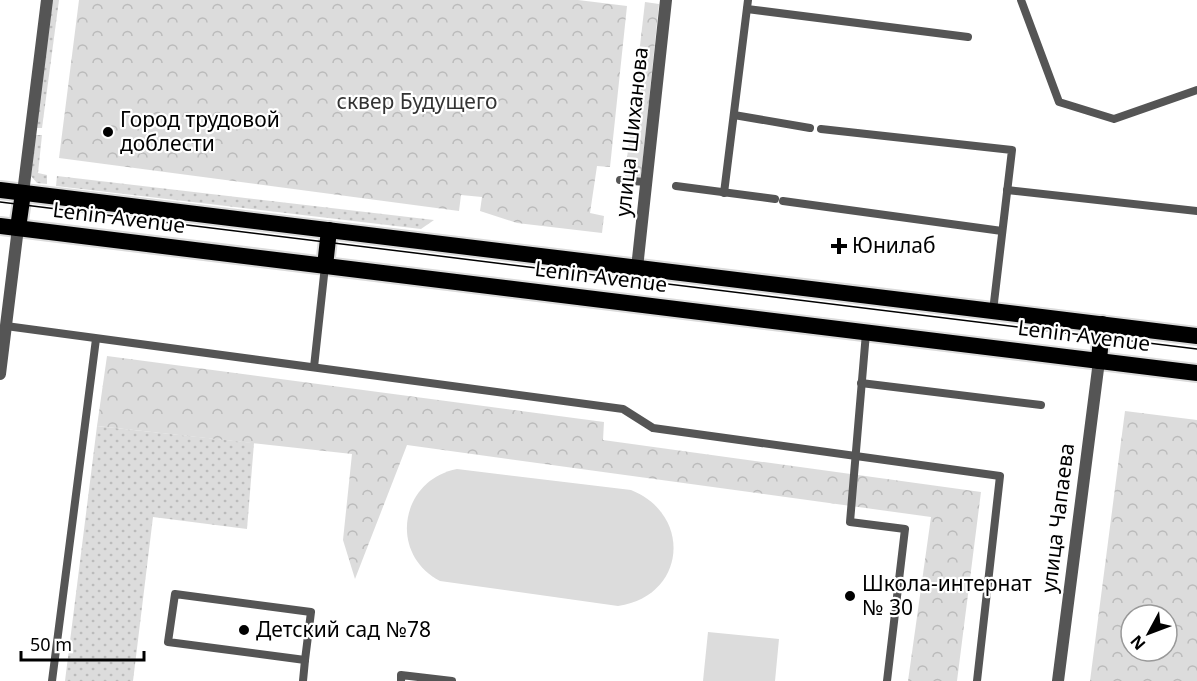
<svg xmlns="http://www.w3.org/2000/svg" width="1197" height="681" font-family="'Noto Sans',sans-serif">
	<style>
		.grass { fill: url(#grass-dots) }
		.forest { fill: url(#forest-crowns); fill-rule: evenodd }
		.pitch { fill: #dcdcdc }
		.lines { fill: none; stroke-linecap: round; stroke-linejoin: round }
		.trunk-casing { stroke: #dbdbdb; stroke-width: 20 }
		.service { stroke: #555; stroke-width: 8 }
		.minor { stroke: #555; stroke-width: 12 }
		.trunk { stroke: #000; stroke-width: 16 }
		.tram { stroke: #000; stroke-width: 1.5 }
		.poi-dot { fill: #000; stroke: #fff; stroke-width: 2 }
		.labels { text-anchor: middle; stroke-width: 4.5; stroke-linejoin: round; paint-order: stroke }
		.park-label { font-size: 21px; fill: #333; stroke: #fff }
		.poi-label { font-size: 21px; fill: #000; stroke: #fff; text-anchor: start }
		.street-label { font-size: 21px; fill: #000; stroke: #fff }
	</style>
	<defs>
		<pattern id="grass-dots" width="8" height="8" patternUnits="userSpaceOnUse" patternTransform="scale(1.5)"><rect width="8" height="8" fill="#dcdcdc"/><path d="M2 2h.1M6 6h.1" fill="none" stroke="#bbb" stroke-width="1.8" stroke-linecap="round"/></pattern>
		<pattern id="forest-crowns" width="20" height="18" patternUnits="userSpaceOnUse" patternTransform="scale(1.5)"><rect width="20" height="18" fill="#dcdcdc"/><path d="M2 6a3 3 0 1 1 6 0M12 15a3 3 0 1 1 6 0" fill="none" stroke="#bbb"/></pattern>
	</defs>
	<rect width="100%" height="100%" fill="#fff"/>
	<g class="grass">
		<path d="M50,0H59L42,128H34Z"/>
		<path d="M35,135H42L38,173L47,175V184L37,183L31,176Z"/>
		<path d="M57,176L434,220L421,229L56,186Z"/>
		<path d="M97,426L254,443L247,529L153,517L133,681H65Z"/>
	</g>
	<g class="forest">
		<path d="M79,0H578L627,6L610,167L597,166L590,213L604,216L602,233L517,223L480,211L482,197L461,195L459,211L59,158Z"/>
		<path d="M645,2L659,4L641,177L625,176Z"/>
		<path d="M107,356L604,422L603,440L981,492L957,681H908L931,517L407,445L355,579L343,540L352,454L97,426Z"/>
		<path d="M1125,411L1197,420V681H1090ZM1131,615H1167V651H1131Z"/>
	</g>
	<g class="pitch">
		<path d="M457,469L631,490C693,515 686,596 618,606L440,581C388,554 400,480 457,469Z"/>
		<path d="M708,632L779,639L775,681H703Z"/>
	</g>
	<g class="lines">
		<g class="trunk-casing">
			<g id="trunk">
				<path d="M0,190L1197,336"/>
				<path d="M0,226L1197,373"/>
				<path d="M18,228L23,193"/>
				<path d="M325,266L329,230"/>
				<path d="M1099,361L1102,324"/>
			</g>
		</g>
		<g class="service">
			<path d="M1021,0L1059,102L1114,119L1197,90"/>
			<path d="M747,9L968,37"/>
			<path d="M734,115L810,128"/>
			<path d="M821,129L1012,150L993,311"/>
			<path d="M620,180L646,182"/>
			<path d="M676,186L775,199"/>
			<path d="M1007,190L1197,211"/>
			<path d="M724,193L748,0"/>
			<path d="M783,201L1002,231"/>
			<path d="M6,326L623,409L653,428L1000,476L977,681"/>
			<path d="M866,333L850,522L905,529L887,681"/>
			<path d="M314,367L325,266"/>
			<path d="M861,383L1041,405"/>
			<path d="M175,594L311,612L305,660L168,642Z"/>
			<path d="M52,681L96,339"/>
			<path d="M303,681L305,660"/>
			<path d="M401,681V675L452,681"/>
		</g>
		<g class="minor">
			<path d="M23,193L47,0"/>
			<path d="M637,268L666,0"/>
			<path d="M0,374L18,228"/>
			<path d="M1058,681L1099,361"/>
		</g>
		<use href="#trunk" class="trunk"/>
		<path class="tram" d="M0,202L1197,349"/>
	</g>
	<g class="poi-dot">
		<circle cx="108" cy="132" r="6"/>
		<path d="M836 237h6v6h6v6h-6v6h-6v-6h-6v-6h6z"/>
		<circle cx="850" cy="596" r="6"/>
		<circle cx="244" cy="630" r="6"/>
	</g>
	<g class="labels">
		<g class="park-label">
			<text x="417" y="109">сквер Будущего</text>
		</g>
		<g class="poi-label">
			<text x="120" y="127">Город трудовой<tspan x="120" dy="24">доблести</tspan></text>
			<text x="852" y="253">Юнилаб</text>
			<text x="862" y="591">Школа-интернат<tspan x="862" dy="24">№ 30</tspan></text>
			<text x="256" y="637">Детский сад №78</text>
		</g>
		<g class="street-label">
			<text transform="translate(632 132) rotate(-84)" y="7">улица Шиханова</text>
			<text transform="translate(119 218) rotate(7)" y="7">Lenin Avenue</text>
			<text transform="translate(601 277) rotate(7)" y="7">Lenin Avenue</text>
			<text transform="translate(1084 336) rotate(7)" y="7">Lenin Avenue</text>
			<text transform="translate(1058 518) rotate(-83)" y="7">улица Чапаева</text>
		</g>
	</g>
	<g transform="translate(1149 633) rotate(229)"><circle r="28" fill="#ffffff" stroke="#999999" stroke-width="1.5"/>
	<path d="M0-4.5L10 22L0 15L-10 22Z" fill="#000000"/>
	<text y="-9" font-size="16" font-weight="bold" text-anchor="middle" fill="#000000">N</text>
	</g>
	<path d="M21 651v9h123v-9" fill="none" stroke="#000000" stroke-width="3"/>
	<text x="30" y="651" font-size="18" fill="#000000" stroke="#ffffff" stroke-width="4.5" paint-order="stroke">50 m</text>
</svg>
